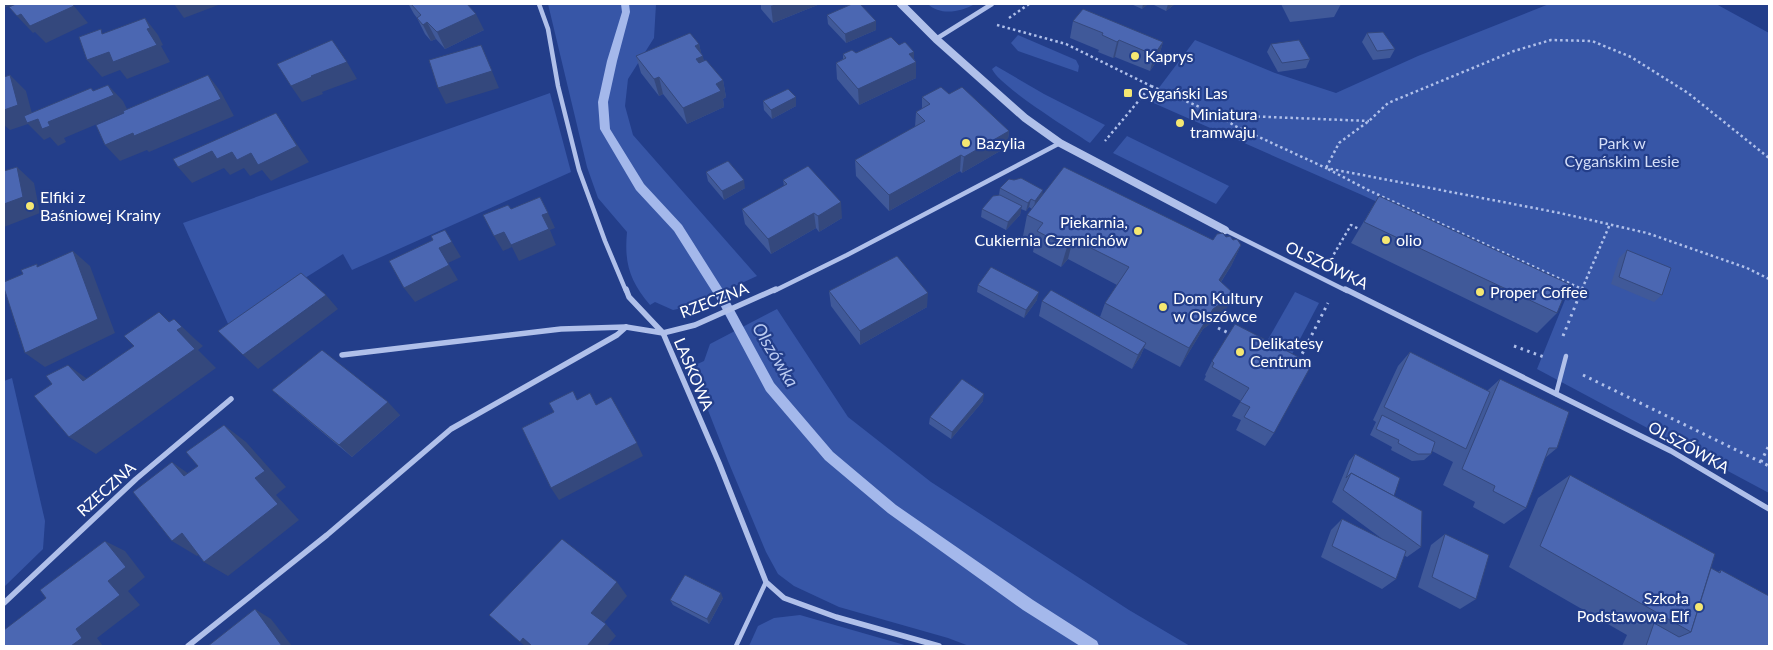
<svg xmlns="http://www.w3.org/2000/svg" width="1773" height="650" font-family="Lato,sans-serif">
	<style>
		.green { fill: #3756a7 }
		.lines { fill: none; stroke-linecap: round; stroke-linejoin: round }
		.stream { fill: #a4b8eb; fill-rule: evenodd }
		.path-far1 { stroke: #b0c0ea; stroke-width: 2.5; stroke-dasharray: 2.5 3; stroke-linecap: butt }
		.path { stroke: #b0c0ea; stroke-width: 3; stroke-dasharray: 2.5 4.5; stroke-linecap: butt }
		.service { stroke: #b0c0ea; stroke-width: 4.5 }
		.minor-far1 { stroke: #b0c0ea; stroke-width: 4.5 }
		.minor { stroke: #b0c0ea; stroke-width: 5.5 }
		.tertiary { stroke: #b0c0ea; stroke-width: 8 }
		.wall { fill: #405999 }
		.shaded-wall { fill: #34487d }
		.building { fill: #4b67b2; stroke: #34487d }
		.poi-dot { fill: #f5e772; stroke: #233e8a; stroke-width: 2 }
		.labels { text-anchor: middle; stroke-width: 4.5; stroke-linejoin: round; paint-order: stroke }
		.poi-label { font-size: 16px; fill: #fff; stroke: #233e8a; text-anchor: start }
		.park-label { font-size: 16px; fill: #d4def8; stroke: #233e8a }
		.street-label { font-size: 16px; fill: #fff; stroke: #233e8a }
		.water-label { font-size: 18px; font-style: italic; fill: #bbcbf1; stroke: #233e8a }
	</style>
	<rect width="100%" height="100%" fill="#233e8a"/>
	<g class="green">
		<path d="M548,4H656L654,38L628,79L625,106L633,135L757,276L692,306L673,310L655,302L650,305C630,281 624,264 627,232L598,198L587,167Z"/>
		<path d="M928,4H975C961,12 940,16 928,4Z"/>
		<path d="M1549,4H1716L1769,33V493L1537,369L1569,290L1362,195L1149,101L1195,40L1275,73L1336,93L1418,56Z"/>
		<path d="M1018,35L1076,60L1079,66L1078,72L1018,51L1011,43Z"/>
		<path d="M996,66L1044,94L1105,125L1090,143C1072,131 999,86 992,69Z"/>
		<path d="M550,93L571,172L352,270L343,254L229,326L183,223Z"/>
		<path d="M1127,136L1229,186L1216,204L1113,153Z"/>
		<path d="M1295,292L1319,303L1291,356L1266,343Z"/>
		<path d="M777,309L848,417L931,482L1129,610L1190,646H969L948,638L839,607L794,586L778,574L766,552L728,461L691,367L704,361L710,344Z"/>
		<path d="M12,378L45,521L43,549L4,587V381Z"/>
		<path d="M800,615L908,646H749L758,626L774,618Z"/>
	</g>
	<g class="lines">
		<path class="stream" d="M621,4H629L630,12L617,61L608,102L610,129L644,184L682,225L725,293L774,383L833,452L896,505L1033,600L1097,641L1099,646H1080L1023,610L888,513L825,460L766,391L717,299L674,231L636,190L600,129L598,102L607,61L622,12Z"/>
		<g class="path-far1">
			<path d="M1009,18L1029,4"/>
			<path d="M997,25L1066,44L1151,86L1105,141"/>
			<path d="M1151,86L1218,115L1235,126L1326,168L1560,213L1647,233L1747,268L1769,279"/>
			<path d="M1219,115L1369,121"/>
			<path d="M1331,259L1351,225L1359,229"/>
			<path d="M1582,289L1610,224"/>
			<path d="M1581,291L1582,289L1368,190L1326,168L1339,143L1369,121L1388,103L1514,51L1551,40L1592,41L1631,57L1688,93L1769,158"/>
		</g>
		<g class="path">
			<path d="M1218,328L1233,335"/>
			<path d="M1563,336L1582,289"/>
			<path d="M1514,346L1544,357"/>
			<path d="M1299,360L1328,303"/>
			<path d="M1583,375L1769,466"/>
			<path d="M1761,462L1769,445"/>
		</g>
		<g class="service">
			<path d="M1556,394L1566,356"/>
			<path d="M736,646L766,582"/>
		</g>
		<g class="minor-far1">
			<path d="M539,4L548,29L558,86L579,170L605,241L626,291"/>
			<path d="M936,39L992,4"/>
			<path d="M1225,230L1347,291"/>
			<path d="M774,291L847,255L1060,143"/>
		</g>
		<g class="minor">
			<path d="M626,289L629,297L663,333L719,463L766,582L784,598L836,617L939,646"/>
			<path d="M1345,289L1671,451L1769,509"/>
			<path d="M342,355L561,329L626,327L663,333L695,325L776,289"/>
			<path d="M4,603L136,479L231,399"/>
			<path d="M188,646L327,535L451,429L617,335L626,327"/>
		</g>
		<path class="tertiary" d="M901,4L936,39L1025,118L1060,143L1225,230"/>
	</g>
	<g class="wall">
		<path d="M411,4L484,30L445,49L436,39L431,41L425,34L417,18L414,14L409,5Z"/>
		<path d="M761,4H820L773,23L761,9Z"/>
		<path d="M1131,4H1148L1142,9Z"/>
		<path d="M1152,4H1175L1166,11Z"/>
		<path d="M1281,4H1341L1334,17L1290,22Z"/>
		<path d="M827,15L876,21V30L846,43L828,24Z"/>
		<path d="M1073,21L1163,42L1158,59L1150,71L1115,57L1113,58L1098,52L1099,50L1070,38Z"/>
		<path d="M1367,33L1395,49L1390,58L1373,60L1362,42Z"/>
		<path d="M699,44L701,53L704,61L723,80L726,97L723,99L724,107L687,124L663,94L659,96L641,73L636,56Z"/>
		<path d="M1271,44L1310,59L1306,68L1278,72L1267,52Z"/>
		<path d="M899,45L914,52V59L916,62V78L859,105L837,79L836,63L843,59V54L856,53Z"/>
		<path d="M949,94L1009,131L1007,147L962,173L960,171L889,211L856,176L855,160L915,127L916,112L922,109V97Z"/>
		<path d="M763,101L796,106L772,119L764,110Z"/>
		<path d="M706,172L745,188L724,200L708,181Z"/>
		<path d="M783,180L842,218L819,232L816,228L771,254L745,224L742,209L784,186Z"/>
		<path d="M1000,188L1042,196L1213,240L1226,237L1233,240L1241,245L1231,266L1221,282L1224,314L1203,329L1180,367L1144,348L1140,357L1132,369L1039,316L1042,301L1100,317L1105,303L1117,285L1068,259L1061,267L1033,252L1035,242L1023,236L1027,215L1032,209L1029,207L1026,211L1021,209L1020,215L1006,230L981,217L982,209L999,195Z"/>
		<path d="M1379,196L1557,313L1537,333L1351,243Z"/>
		<path d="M1627,250L1662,295L1654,302L1611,284L1619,258Z"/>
		<path d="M978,285L1037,300L1024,318L977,292Z"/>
		<path d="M829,291L927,307L860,345L831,306Z"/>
		<path d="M1235,324L1274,433L1265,446L1236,430L1241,420L1232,416L1241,401L1204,380L1206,376L1205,375L1212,361Z"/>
		<path d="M1410,352L1487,391L1500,379L1557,448L1545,458L1526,508L1504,524L1473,507L1475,502L1443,485L1453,462L1432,451L1431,454L1424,460L1412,461L1391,450L1392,447L1370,435L1376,422L1373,420L1398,366Z"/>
		<path d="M272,390L400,415L352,457L287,403Z"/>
		<path d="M983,401L951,439L929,424L930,417Z"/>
		<path d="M1355,454L1394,496L1421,547L1407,557L1404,555L1396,579L1382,589L1321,557L1331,530L1342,519L1385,541L1332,502L1349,461Z"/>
		<path d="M1570,475L1711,568L1718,572L1721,570L1769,646H1622L1627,635L1509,567L1538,498Z"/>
		<path d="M1445,534L1476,599L1460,609L1418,587L1431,545Z"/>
		<path d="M723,598L709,624L673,605L670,600Z"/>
	</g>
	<g class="shaded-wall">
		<path d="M4,4H14L4,8Z"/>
		<path d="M174,4H221L184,18Z"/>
		<path d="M776,4H820L773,23L771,6Z"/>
		<path d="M1143,4H1148L1142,9Z"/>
		<path d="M1168,4H1175L1166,11Z"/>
		<path d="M74,6L88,23L46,43L35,32L33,33L17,16L21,14Z"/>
		<path d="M476,14L484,30L445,49L437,32Z"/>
		<path d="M145,18L158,35L163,45L161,46L170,62L127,79L120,70L102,77L87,60L147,29Z"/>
		<path d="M876,21V30L846,43L845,34Z"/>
		<path d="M427,22L436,39L431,41L423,25Z"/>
		<path d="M1119,40L1115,57L1113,58L1117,42Z"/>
		<path d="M1163,42L1158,59L1150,71L1154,55Z"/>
		<path d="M699,44L702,56H703L706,73L696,59L695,46Z"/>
		<path d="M481,45L499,88L446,104L438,88Z"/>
		<path d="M914,52V63L916,62V78L859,105L858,89L909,54Z"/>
		<path d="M347,62L357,79L322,92L323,94L302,102L291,86L311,76Z"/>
		<path d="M10,75L26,91L34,121L38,119L48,122L91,88L101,100L108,85L123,101L128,111L64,138L66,142L58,146L50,137L44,140L28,124L10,130L4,125V110Z"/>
		<path d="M208,75L221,92L234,116L149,152L147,150L120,161L105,145Z"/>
		<path d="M659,77L663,94L659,96L654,79Z"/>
		<path d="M723,80L726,97L723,99L724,107L687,124L683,108L716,84Z"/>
		<path d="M796,97V106L772,119L771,110Z"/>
		<path d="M276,113L309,162L271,181L262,170L250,176L244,168L230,175L224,168L192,183L178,167L212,151L232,152Z"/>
		<path d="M1009,131L1007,147L962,173L964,157Z"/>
		<path d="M961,155L960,171L889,211V195Z"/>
		<path d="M17,167L34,183L40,213L4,227V204Z"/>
		<path d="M744,180L745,188L724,200L722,191Z"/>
		<path d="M1043,190L1042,199L1034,210L1035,201Z"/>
		<path d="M1031,199L1029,207L1026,211L1028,203Z"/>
		<path d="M841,202L842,218L819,232L818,216Z"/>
		<path d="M1022,206L1020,215L1006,230L1008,222Z"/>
		<path d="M548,213L555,228L550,230L556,245L519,261L511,245L542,215Z"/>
		<path d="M814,213L816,228L771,254L768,239Z"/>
		<path d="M504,232L512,247L503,251L494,236Z"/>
		<path d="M1073,239L1068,259L1061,267L1067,247Z"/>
		<path d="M452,242L461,257L448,263L458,280L415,302L404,288L439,248Z"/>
		<path d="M1241,245L1231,266L1209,300L1219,280Z"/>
		<path d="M73,251L90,266L115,333L45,367L25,353Z"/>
		<path d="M1039,292L1037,300L1024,318L1026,310Z"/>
		<path d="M928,293L927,307L860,345V331Z"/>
		<path d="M1234,294L1224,314L1203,329L1180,367L1189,348L1213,309Z"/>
		<path d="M326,295L338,309L258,369L243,355Z"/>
		<path d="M159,312L178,329L174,319L195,339L203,346L198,350L216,368L96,454L69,437L169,322Z"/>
		<path d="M1146,343L1140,357L1132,369L1138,355Z"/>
		<path d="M68,365L94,384L83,381Z"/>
		<path d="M984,394L983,401L951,439L952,432Z"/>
		<path d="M388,402L400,415L352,457L339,445Z"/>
		<path d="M224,425L246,442L286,487L276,495L299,520L228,576L204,562L255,478Z"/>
		<path d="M637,443L643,456L559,500L551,488Z"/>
		<path d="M172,462L196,479L184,476Z"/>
		<path d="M182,533L206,548L197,556L172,541Z"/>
		<path d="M105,541L125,551L145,577L128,591L140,605L97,638L103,646H71L76,629L108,581Z"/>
		<path d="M617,582L627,596L602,625L591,613Z"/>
		<path d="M721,593L723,598L709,624L707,619Z"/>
		<path d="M255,609L271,619L292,646H282Z"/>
		<path d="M606,624L616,636L607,646H587Z"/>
		<path d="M523,638L531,646H525L520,642Z"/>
	</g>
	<g class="building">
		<path d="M16,4H72L74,6L30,26L21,14L17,16L9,7Z"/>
		<path d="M411,4H467L476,14L437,32L427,22L423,25L417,18L421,15Z"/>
		<path d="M852,4H860L876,21L845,34L827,15Z"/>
		<path d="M1083,9L1163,42L1154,55L1119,40L1117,42L1102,35L1103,33L1073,21Z"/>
		<path d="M145,18L150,28L147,29L157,45L113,62L109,52L87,60L79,37L101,29L102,34Z"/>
		<path d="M1383,32L1395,49L1377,51L1367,33Z"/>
		<path d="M690,33L699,44L695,46L703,56L696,59L699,63L706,60L723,80L716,84L721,91L683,108L659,77L654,79L636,56Z"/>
		<path d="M891,37L899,45L905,42L914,52L909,54L916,62L858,89L836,63L846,58L843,54L852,50L856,53Z"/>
		<path d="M332,40L347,62L311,76L312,77L291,86L277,64Z"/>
		<path d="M1299,40L1310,59L1282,63L1271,44Z"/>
		<path d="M481,45L492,71L438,88L429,60Z"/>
		<path d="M10,75L18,105L4,110V77Z"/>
		<path d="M208,75L221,99L134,136L133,133L105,145L96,125L124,113L123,111Z"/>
		<path d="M108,85L114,95L48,122L50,126L42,129L38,119L27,123L24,116L91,88L93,91Z"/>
		<path d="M941,87L949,94L962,87L1009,131L964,157L961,155L889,195L855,160L925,121L916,112L930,104L922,97Z"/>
		<path d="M788,89L796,97L771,110L763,101Z"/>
		<path d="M276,113L297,146L258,165L251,153L237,160L232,152L217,159L212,151L178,167L173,159Z"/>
		<path d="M728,161L744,180L722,191L706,172Z"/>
		<path d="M808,166L841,202L818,216L814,213L768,239L742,209L787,184L783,180Z"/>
		<path d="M17,167L23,197L4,204V171Z"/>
		<path d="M1064,167L1213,240L1217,234L1223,233L1226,237L1230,236L1233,240L1237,239L1241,245L1219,280L1234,294L1213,309L1189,348L1105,303L1129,267L1073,239L1067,247L1037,231L1043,223L1027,215Z"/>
		<path d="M1021,178L1043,190L1035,201L1031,199L1028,203L1000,188L1009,179L1014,180Z"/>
		<path d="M1000,195L1022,206L1008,222L982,209L993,196Z"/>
		<path d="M1379,196L1569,284L1557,313L1364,222Z"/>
		<path d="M540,197L548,213L542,215L549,229L511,245L504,232L494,236L483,215L508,205L511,209Z"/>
		<path d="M445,230L452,242L439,248L449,265L404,288L389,261L433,240L431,236Z"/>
		<path d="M1627,250L1671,268L1662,295L1619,277Z"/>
		<path d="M73,251L98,319L25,353L4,288V282L23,274L21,270L37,264V267Z"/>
		<path d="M897,256L928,293L860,331L829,291Z"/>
		<path d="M991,267L1039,292L1026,310L978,285Z"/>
		<path d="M301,273L326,295L243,355L218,331Z"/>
		<path d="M1051,290L1146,343L1138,355L1042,301Z"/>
		<path d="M159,312L169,322L174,319L182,327L177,330L195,349L69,437L34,396L52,384L46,376L68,365L83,381L134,346L124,336Z"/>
		<path d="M1235,324L1312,364L1274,433L1244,417L1250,407L1240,402L1249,388L1212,367L1214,363L1212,361Z"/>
		<path d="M322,350L388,402L339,445L272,390Z"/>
		<path d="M1410,352L1490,392L1466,449L1384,407Z"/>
		<path d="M962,379L984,394L952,432L930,417Z"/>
		<path d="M1500,379L1569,412L1557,448H1549L1526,508L1493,491L1495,486L1462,469Z"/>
		<path d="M573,391L577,400L590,393L596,405L611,397L637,443L551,488L522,428L554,412L549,403Z"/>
		<path d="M1382,415L1435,442L1431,454H1418L1398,443L1399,440L1376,429Z"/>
		<path d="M224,425L265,471L255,478L278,504L204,562L182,533L172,541L133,492L172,462L184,476L198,466L186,452Z"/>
		<path d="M1355,454L1400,478L1394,496L1351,473L1346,478Z"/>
		<path d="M1351,473L1422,511L1421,547L1343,490Z"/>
		<path d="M1570,475L1715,554L1691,632L1540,546Z"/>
		<path d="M1342,519L1406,551L1396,579L1332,546Z"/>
		<path d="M1445,534L1489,555L1476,599L1432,577Z"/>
		<path d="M562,539L617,582L591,613L606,624L587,646H532L523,638L520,642L489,615Z"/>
		<path d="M105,541L126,567L108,581L120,595L76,629L82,638L71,646H4V630L46,598L40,590Z"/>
		<path d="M1711,568L1720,573L1721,570L1769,596V646H1646L1654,623L1679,637L1691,632Z"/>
		<path d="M685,575L721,593L707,619L670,600Z"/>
		<path d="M255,609L282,646H208Z"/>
	</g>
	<g class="poi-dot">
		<circle cx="1135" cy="56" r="5"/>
		<rect x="1123" y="88" width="10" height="10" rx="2.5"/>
		<circle cx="1180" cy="123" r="5"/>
		<circle cx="966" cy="143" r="5"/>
		<circle cx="30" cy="206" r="5"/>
		<circle cx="1138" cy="231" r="5"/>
		<circle cx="1386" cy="240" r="5"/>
		<circle cx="1480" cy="292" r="5"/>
		<circle cx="1163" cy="307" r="5"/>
		<circle cx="1240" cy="352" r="5"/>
		<circle cx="1699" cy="607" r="5"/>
	</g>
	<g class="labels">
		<g class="poi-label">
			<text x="1145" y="62">Kaprys</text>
			<text x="1138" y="99">Cygański Las</text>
			<text x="1190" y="120">Miniatura<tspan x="1190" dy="18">tramwaju</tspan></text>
			<text x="976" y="149">Bazylia</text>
			<text x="40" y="203">Elfiki z<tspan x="40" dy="18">Baśniowej Krainy</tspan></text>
			<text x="1128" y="228" text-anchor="end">Piekarnia,<tspan x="1128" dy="18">Cukiernia Czernichów</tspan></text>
			<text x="1396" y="246">olio</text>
			<text x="1490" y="298">Proper Coffee</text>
			<text x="1173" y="304">Dom Kultury<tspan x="1173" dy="18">w Olszówce</tspan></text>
			<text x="1250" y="349">Delikatesy<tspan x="1250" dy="18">Centrum</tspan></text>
			<text x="1689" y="604" text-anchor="end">Szkoła<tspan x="1689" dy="18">Podstawowa Elf</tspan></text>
		</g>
		<g class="park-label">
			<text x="1622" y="149">Park w<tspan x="1622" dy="18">Cygańskim Lesie</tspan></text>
		</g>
		<g class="street-label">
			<text transform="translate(1327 265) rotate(26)" y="6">OLSZÓWKA</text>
			<text transform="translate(714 300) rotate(-21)" y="6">RZECZNA</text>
			<text transform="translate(694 374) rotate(67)" y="6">LASKOWA</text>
			<text transform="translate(1689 447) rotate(29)" y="6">OLSZÓWKA</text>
			<text transform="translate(106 489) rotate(-42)" y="6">RZECZNA</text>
		</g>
		<g class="water-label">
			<text transform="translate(775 355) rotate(59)" y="6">Olszówka</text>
		</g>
	</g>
	<rect width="1773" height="650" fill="none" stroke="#ffffff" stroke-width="10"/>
</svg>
